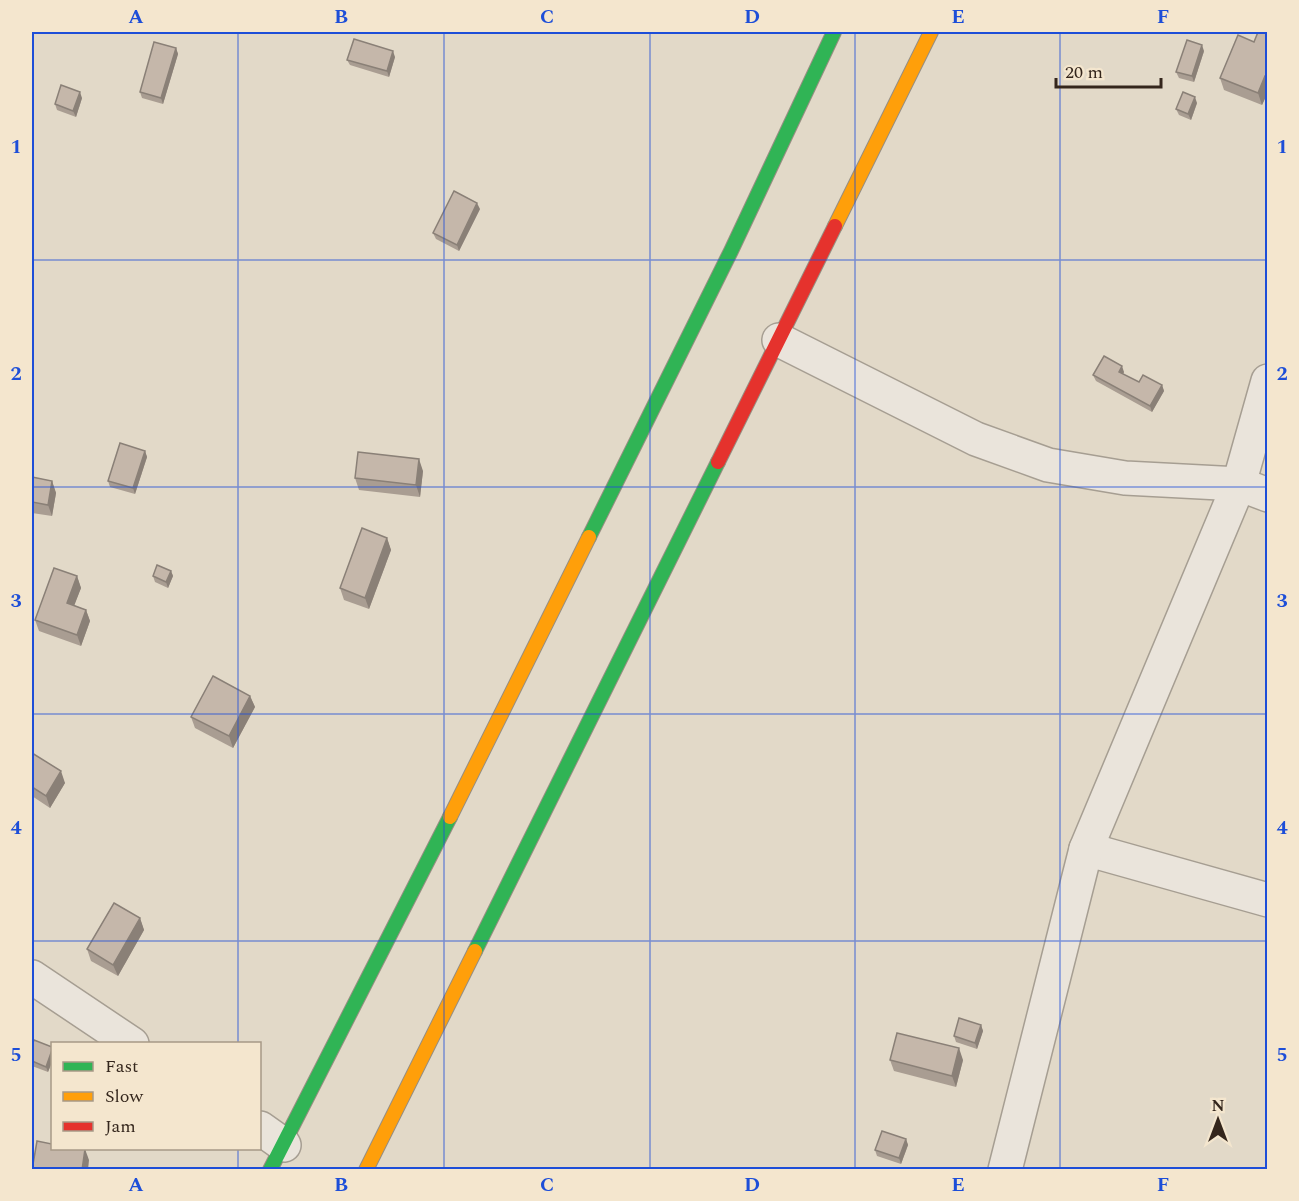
<svg xmlns="http://www.w3.org/2000/svg" width="1299" height="1201" font-family="Spectral,serif">
	<style>
		.lines { fill: none; stroke-linecap: round; stroke-linejoin: round }
		.street-casing { stroke: #a69e92; stroke-width: 36 }
		.fast-casing { stroke: #968e82; stroke-width: 16 }
		.slow-casing { stroke: #968e82; stroke-width: 16 }
		.jam-casing { stroke: #968e82; stroke-width: 16 }
		.street { stroke: #eae4db; stroke-width: 33 }
		.fast { stroke: #30b455; stroke-width: 14 }
		.slow { stroke: #ff9f0a; stroke-width: 14 }
		.jam { stroke: #e5322d; stroke-width: 14 }
		.wall { fill: #a99d92 }
		.shaded-wall { fill: #8a8077 }
		.building { fill: #c5b7aa; stroke: #8a8077; stroke-width: 1.5 }
		.grid { fill: none; stroke: #1d4ed8; stroke-width: 1.5; stroke-opacity: 0.55 }
		.neatline { fill: none; stroke: #1d4ed8; stroke-width: 2 }
		.grid-label { font-size: 20px; text-anchor: middle; font-weight: bold; fill: #1d4ed8 }
	</style>
	<rect width="100%" height="100%" fill="#e2d9c8"/>
	<g class="lines">
		<g class="street-casing">
			<g id="street">
				<path d="M779,340L976,439L1048,465L1125,478L1239,484L1268,495"/>
				<path d="M1086,849L1268,900"/>
				<path d="M32,977L132,1044"/>
				<path d="M260,1128L284,1145"/>
				<path d="M1005,1170L1086,849L1239,484L1268,381"/>
			</g>
		</g>
		<g class="fast-casing">
			<g id="fast">
				<path d="M589,537L731,251L834,32"/>
				<path d="M475,951L718,462"/>
				<path d="M270,1170L450,817"/>
			</g>
		</g>
		<g class="slow-casing">
			<g id="slow">
				<path d="M835,226L931,32"/>
				<path d="M450,817L589,537"/>
				<path d="M366,1170L475,951"/>
			</g>
		</g>
		<g class="jam-casing">
			<path id="jam" d="M718,462L835,226"/>
		</g>
		<use href="#street" class="street"/>
		<use href="#fast" class="fast"/>
		<use href="#slow" class="slow"/>
		<use href="#jam" class="jam"/>
	</g>
	<g class="wall">
		<path d="M1268,32V92L1262,105L1224,90L1220,78L1254,42Z"/>
		<path d="M176,48L178,54L163,104L142,98L140,92Z"/>
		<path d="M1204,51L1194,82L1179,78L1176,72Z"/>
		<path d="M395,57L389,77L350,65L347,60Z"/>
		<path d="M82,98L76,117L57,110L55,104Z"/>
		<path d="M1197,103L1191,120L1179,115L1176,109Z"/>
		<path d="M480,209L459,251L436,239L433,233Z"/>
		<path d="M1124,372L1123,374L1139,382L1162,385L1164,391L1152,412L1096,381L1093,375Z"/>
		<path d="M145,451L147,457L135,494L110,487L108,481Z"/>
		<path d="M423,471L420,497L359,490L355,478Z"/>
		<path d="M32,477L52,481L56,493L52,516L32,513Z"/>
		<path d="M387,538L391,550L369,609L344,600L340,588Z"/>
		<path d="M171,571L173,576L168,588L155,582L153,576Z"/>
		<path d="M77,576L81,588L74,605L86,610L90,621L81,646L39,631L35,620Z"/>
		<path d="M250,696L255,707L233,748L195,728L191,717Z"/>
		<path d="M32,753L65,783L50,808L32,796Z"/>
		<path d="M140,918L144,930L118,976L91,961L87,949Z"/>
		<path d="M981,1025L983,1031L977,1049L956,1042L954,1036Z"/>
		<path d="M32,1045L52,1047V1062L48,1072L32,1066Z"/>
		<path d="M890,1060H963L956,1087L894,1071Z"/>
		<path d="M906,1139L908,1145L901,1164L877,1156L875,1150Z"/>
	</g>
	<g class="shaded-wall">
		<path d="M1202,45L1204,51L1194,82L1192,76Z"/>
		<path d="M176,48L178,54L163,104L161,98Z"/>
		<path d="M393,51L395,57L389,77L387,71Z"/>
		<path d="M1265,76L1268,83V92L1262,105L1258,93Z"/>
		<path d="M80,92L82,98L76,117L73,111Z"/>
		<path d="M1195,97L1197,103L1191,120L1188,114Z"/>
		<path d="M477,203L480,209L459,251L457,245Z"/>
		<path d="M1122,366L1124,372L1121,378L1119,372Z"/>
		<path d="M1162,385L1164,391L1152,412L1150,406Z"/>
		<path d="M145,451L147,457L135,494L133,488Z"/>
		<path d="M419,459L423,471L420,497L416,485Z"/>
		<path d="M52,481L56,493L52,516L48,505Z"/>
		<path d="M387,538L391,550L369,609L365,598Z"/>
		<path d="M171,571L173,576L168,588L166,582Z"/>
		<path d="M77,576L81,588L71,614L67,603Z"/>
		<path d="M86,610L90,621L81,646L77,635Z"/>
		<path d="M250,696L255,707L233,748L229,736Z"/>
		<path d="M61,771L65,783L50,808L46,796Z"/>
		<path d="M140,918L144,930L118,976L113,965Z"/>
		<path d="M981,1025L983,1031L977,1049L975,1043Z"/>
		<path d="M959,1048L963,1060L956,1087L952,1076Z"/>
		<path d="M52,1050V1062L48,1072L46,1067Z"/>
		<path d="M906,1139L908,1145L901,1164L899,1158Z"/>
		<path d="M85,1149L89,1160L88,1170H82Z"/>
	</g>
	<g class="building">
		<path d="M1258,32H1268V77L1265,76L1258,93L1220,78L1238,35L1254,42Z"/>
		<path d="M354,39L393,51L387,71L347,60Z"/>
		<path d="M1187,40L1202,45L1192,76L1176,72Z"/>
		<path d="M154,42L176,48L161,98L140,92Z"/>
		<path d="M61,85L80,92L73,111L55,104Z"/>
		<path d="M1183,92L1195,97L1188,114L1176,109Z"/>
		<path d="M454,191L477,203L457,245L433,233Z"/>
		<path d="M1104,356L1122,366L1119,372L1139,382L1143,375L1162,385L1150,406L1093,375Z"/>
		<path d="M120,443L145,451L133,488L108,481Z"/>
		<path d="M358,452L419,459L416,485L355,478Z"/>
		<path d="M32,477L52,481L48,505L32,502Z"/>
		<path d="M362,528L387,538L365,598L340,588Z"/>
		<path d="M157,565L171,571L166,582L153,576Z"/>
		<path d="M54,568L77,576L67,603L86,610L77,635L35,620Z"/>
		<path d="M213,676L250,696L229,736L191,717Z"/>
		<path d="M32,753L61,771L46,796L32,787Z"/>
		<path d="M114,903L140,918L113,965L87,949Z"/>
		<path d="M959,1018L981,1025L975,1043L954,1036Z"/>
		<path d="M897,1033L959,1048L952,1076L890,1060Z"/>
		<path d="M34,1040L52,1047V1050L46,1067L32,1061V1045Z"/>
		<path d="M882,1131L906,1139L899,1158L875,1150Z"/>
		<path d="M37,1141L52,1144V1149H85L82,1170H32Z"/>
	</g>
	<path class="grid" d="M238,32V1044M444,32V1170M650,32V1170M855,32V1170M1060,32V1170M32,260H1268M32,487H1268M32,714H1268M32,941H1268M238,1148V1170"/>
	<rect width="1299" height="1201" fill="none" stroke="#f4e6ce" stroke-width="66"/>
	<rect x="51" y="1042" width="210" height="108" fill="#f4e6ce" stroke="#a79987" stroke-width="1.5"/>
	<rect x="63" y="1062" width="30" height="9" fill="#30b455" stroke="#a79987" stroke-width="1.5"/>
	<text x="105" y="1072" font-size="18" fill="#34261c">Fast</text>
	<rect x="63" y="1092" width="30" height="9" fill="#ff9f0a" stroke="#a79987" stroke-width="1.5"/>
	<text x="105" y="1102" font-size="18" fill="#34261c">Slow</text>
	<rect x="63" y="1122" width="30" height="9" fill="#e5322d" stroke="#a79987" stroke-width="1.5"/>
	<text x="105" y="1132" font-size="18" fill="#34261c">Jam</text>
	<g transform="translate(1218 1120)" stroke="#f4e6ce" stroke-width="4.5" paint-order="stroke">
	<path d="M0-4.5L10 22L0 15L-10 22Z" fill="#34261c"/>
	<text y="-9" font-size="16" font-weight="bold" text-anchor="middle" fill="#34261c">N</text>
	</g>
	<path d="M1056 78v9h105v-9" fill="none" stroke="#34261c" stroke-width="3"/>
	<text x="1065" y="78" font-size="18" fill="#34261c" stroke="#f4e6ce" stroke-width="4.5" paint-order="stroke">20 m</text>
	<rect x="33" y="33" width="1233" height="1135" class="neatline"/>
	<g class="grid-label">
		<text x="136" y="23">A</text>
		<text x="341" y="23">B</text>
		<text x="547" y="23">C</text>
		<text x="752" y="23">D</text>
		<text x="958" y="23">E</text>
		<text x="1163" y="23">F</text>
		<text x="16" y="153">1</text>
		<text x="1282" y="153">1</text>
		<text x="16" y="380">2</text>
		<text x="1282" y="380">2</text>
		<text x="16" y="607">3</text>
		<text x="1282" y="607">3</text>
		<text x="16" y="834">4</text>
		<text x="1282" y="834">4</text>
		<text x="16" y="1061">5</text>
		<text x="1282" y="1061">5</text>
		<text x="136" y="1191">A</text>
		<text x="341" y="1191">B</text>
		<text x="547" y="1191">C</text>
		<text x="752" y="1191">D</text>
		<text x="958" y="1191">E</text>
		<text x="1163" y="1191">F</text>
	</g>
</svg>
